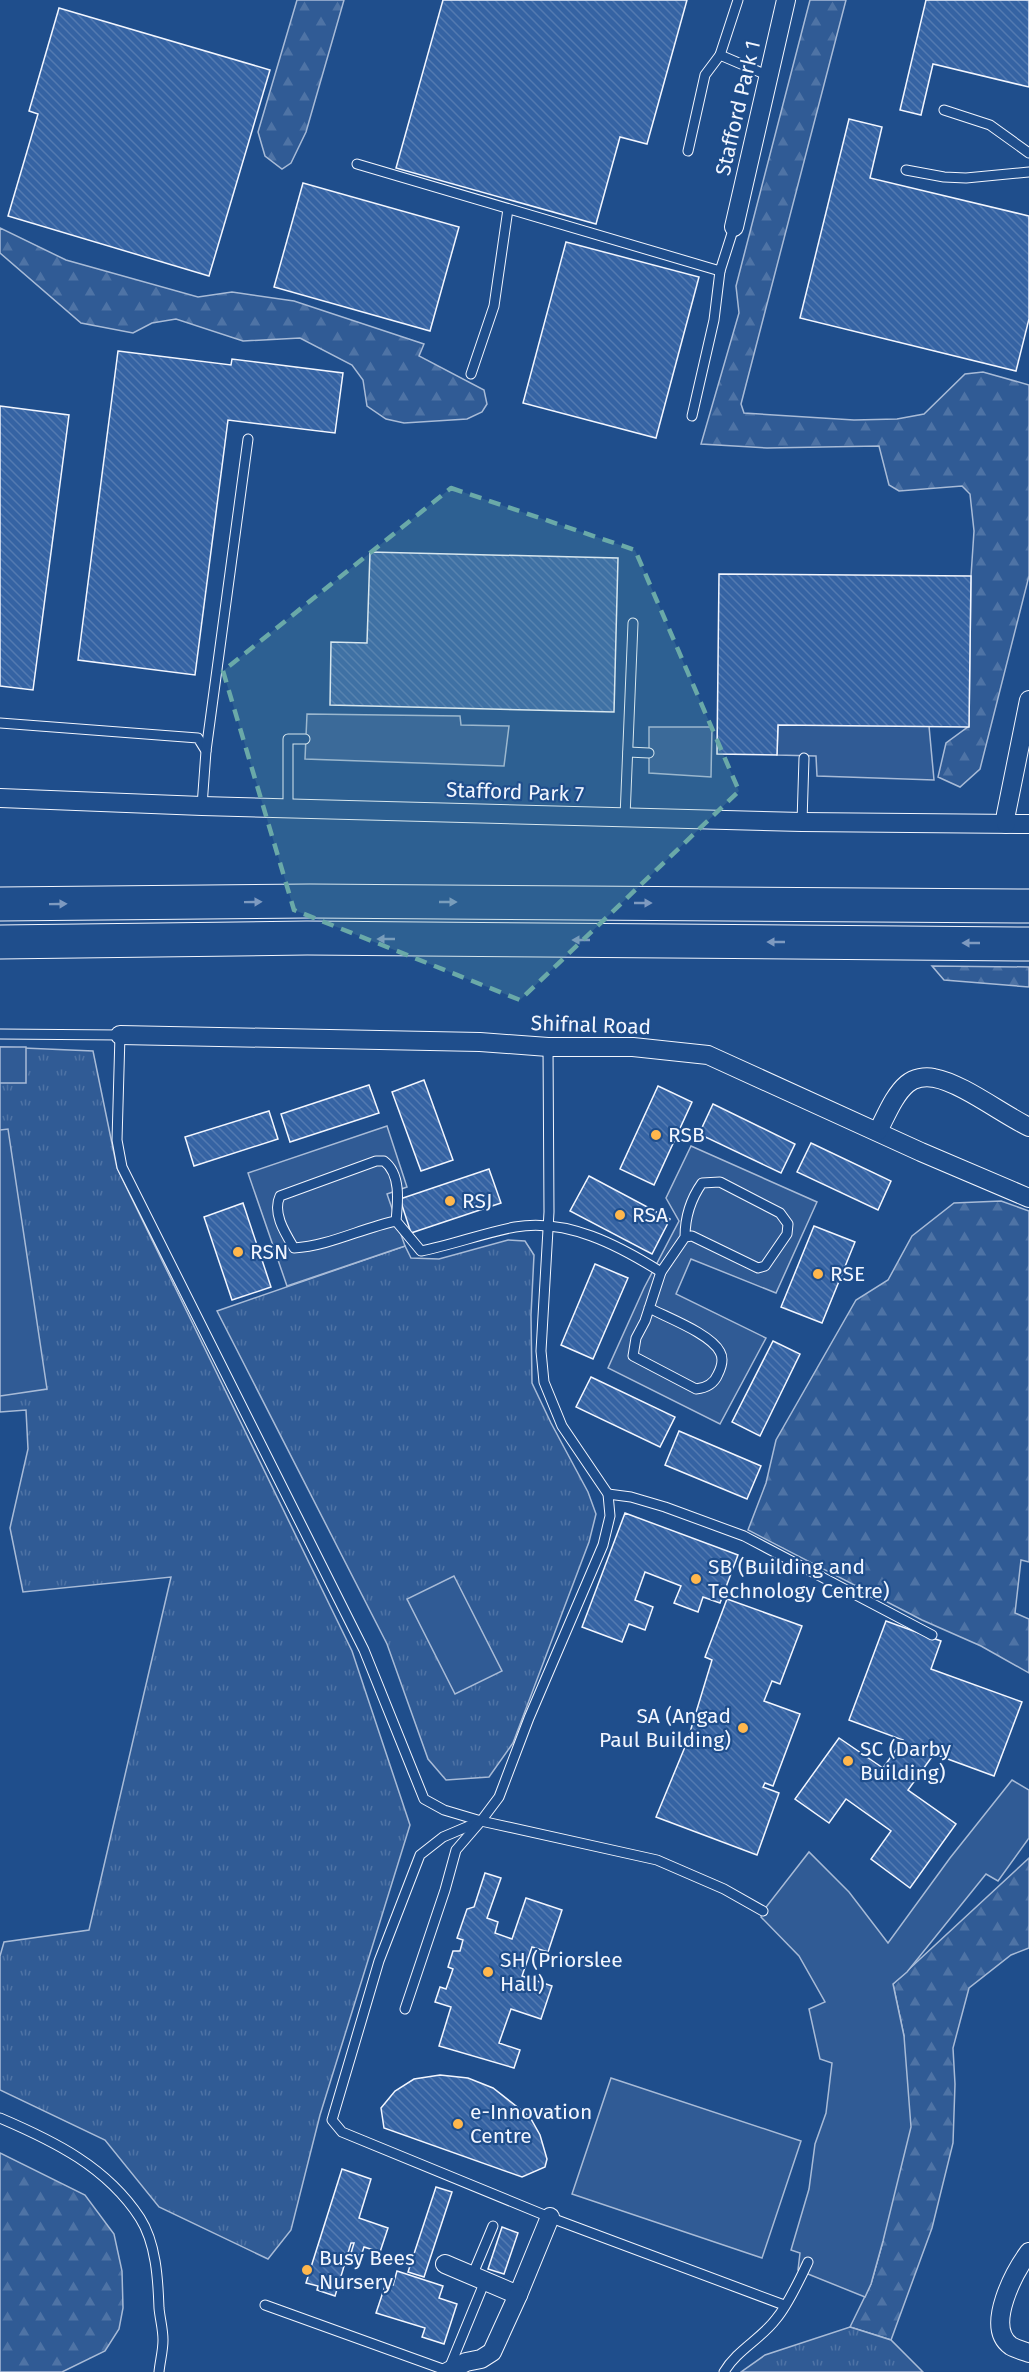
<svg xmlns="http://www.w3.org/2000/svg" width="1029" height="2372" font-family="'Fira Sans',sans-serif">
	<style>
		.forest { fill: url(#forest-firs); stroke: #a8bbd7; stroke-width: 1.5 }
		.park { fill: url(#park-tufts); stroke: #a8bbd7; stroke-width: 1.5 }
		.built { fill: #305b95; stroke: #a8bbd7; stroke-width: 1.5 }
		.building { fill: url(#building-back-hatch); stroke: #f2f6ff; stroke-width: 1.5 }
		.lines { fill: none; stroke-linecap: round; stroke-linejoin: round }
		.lane-casing { stroke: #f2f6ff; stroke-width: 11 }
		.street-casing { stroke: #f2f6ff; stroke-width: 20 }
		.highway-casing { stroke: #f2f6ff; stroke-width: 35 }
		.lane { stroke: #1f4e8c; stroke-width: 9 }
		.street { stroke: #1f4e8c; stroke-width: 18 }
		.highway { stroke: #1f4e8c; stroke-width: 33 }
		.oneway { fill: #7e9ac0 }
		.marked { fill: #6aa9a8; fill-opacity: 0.2; stroke: #6aa9a8; stroke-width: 4.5; stroke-dasharray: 12 8; stroke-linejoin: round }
		.poi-dot { fill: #ffb74d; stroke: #1f4e8c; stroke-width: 2 }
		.labels { text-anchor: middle; stroke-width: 4.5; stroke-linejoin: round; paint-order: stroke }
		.street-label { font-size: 21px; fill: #f2f6ff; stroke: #1f4e8c }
		.poi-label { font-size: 21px; fill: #f2f6ff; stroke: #1f4e8c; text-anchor: start }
	</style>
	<defs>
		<pattern id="forest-firs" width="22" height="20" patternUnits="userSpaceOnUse" patternTransform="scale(1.5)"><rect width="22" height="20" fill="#305b95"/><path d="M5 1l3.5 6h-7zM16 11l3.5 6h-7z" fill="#4e73a5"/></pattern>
		<pattern id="park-tufts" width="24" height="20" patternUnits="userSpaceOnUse" patternTransform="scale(1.5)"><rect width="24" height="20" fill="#305b95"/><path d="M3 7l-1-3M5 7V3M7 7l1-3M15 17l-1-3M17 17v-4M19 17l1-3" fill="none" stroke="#4e73a5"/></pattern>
		<pattern id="building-back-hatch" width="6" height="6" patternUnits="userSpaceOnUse" patternTransform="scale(1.5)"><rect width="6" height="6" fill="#3563a3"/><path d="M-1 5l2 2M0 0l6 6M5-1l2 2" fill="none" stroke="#537ab1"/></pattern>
	</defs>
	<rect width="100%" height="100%" fill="#1f4e8c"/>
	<g class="forest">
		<path d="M297,0H344L306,132L291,163L282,169L265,156L258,132Z"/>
		<path d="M810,0H846L741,404L744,413L854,420L897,419L924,414L965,374L983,372L1029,385V576L980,769L960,787L938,777L946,743L969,726L971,576L974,531L970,494L962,486L899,491L889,485L879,446L767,448L701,444L739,313L736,286Z"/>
		<path d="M0,228L66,260L198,297L232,292L294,301L424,344L419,356L484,390L487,404L482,412L467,419L404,423L386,419L367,406L363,380L352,365L300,338L243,341L176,319L152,323L133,333L81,323L0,253Z"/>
		<path d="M932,966L1029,967V987L944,980Z"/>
		<path d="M1001,1201L1029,1211V1562L1021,1560L1015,1613L1029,1619V1673L981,1646L922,1620L748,1530L766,1483L776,1440L856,1300L888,1280L912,1236L954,1203Z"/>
		<path d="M1029,1858V1948L1011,1955L969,1988L953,2048L955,2084L953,2143L932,2228L891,2340L850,2327L871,2284L883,2241L904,2036L893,1984Z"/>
		<path d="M0,2153L85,2195L114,2234L122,2271L123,2308L119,2329L105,2351L62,2372H0Z"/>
	</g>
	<g class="park">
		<path d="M0,1047L93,1051L117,1168L352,1651L410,1825L320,2115L291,2230L268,2259L159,2207L105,2140L0,2090V1956L4,1942L89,1930L171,1577L23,1592L10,1528L28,1449L26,1410L0,1412Z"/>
		<path d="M508,1240L525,1241L534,1255L531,1315L532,1383L551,1423L588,1492L596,1514L589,1542L513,1743L489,1777L446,1780L428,1759L387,1644L217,1311L405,1246L411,1258L439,1259Z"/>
		<path d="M850,2327L891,2340L923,2372H741L765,2355Z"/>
	</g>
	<g class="built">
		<path d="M307,714L460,716L461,725L509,726L504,766L305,759Z"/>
		<path d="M778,725L929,726L934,780L817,776L816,756L777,755Z"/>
		<path d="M649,727H712L711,777L649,773Z"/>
		<rect x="0" y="1047" width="26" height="36"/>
		<path d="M387,1126L407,1187L387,1194L405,1246L287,1286L248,1173Z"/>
		<path d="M8,1129L47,1389L0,1396V1130Z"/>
		<path d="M691,1146L817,1202L776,1293L691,1259L676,1294L766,1338L720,1424L608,1368L644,1288L679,1221L666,1198Z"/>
		<path d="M454,1576L502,1671L455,1694L407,1599Z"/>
		<path d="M1012,1780L1029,1790V1838L998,1881L986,1874L907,1972L893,1984L904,2036L911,2127L883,2241L871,2284L865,2297L798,2270L800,2253L791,2250L809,2189L815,2144L826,2113L832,2063L820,2059L809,2009L825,2002L799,1956L761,1917L763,1911L809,1852L849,1892L888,1943L950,1858Z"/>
		<path d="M611,2078L801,2141L762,2258L572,2194Z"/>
	</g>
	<g class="building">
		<path d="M443,0H687L647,144L620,137L596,224L396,168Z"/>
		<path d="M926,0H1029V87L933,64L921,115L900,110Z"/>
		<path d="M59,8L270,70L209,276L8,216L38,114L29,111Z"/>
		<path d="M849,119L882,127L870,178L1029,216V319L1016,371L800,318Z"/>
		<path d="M303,183L459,227L430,331L274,287Z"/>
		<path d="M566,242L699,277L656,438L523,403Z"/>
		<path d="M118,351L231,365L232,359L343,373L335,433L228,420L195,675L78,660Z"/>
		<path d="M0,406L69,415L33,690L0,686Z"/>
		<path d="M370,552L618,558L614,712L330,705L331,642L367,643Z"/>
		<path d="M719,574L971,576L969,727L778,725L777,755L717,754Z"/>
		<path d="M424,1080L453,1160L421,1171L392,1092Z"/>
		<path d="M369,1085L379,1113L290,1142L281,1114Z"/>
		<path d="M658,1086L692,1102L654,1185L620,1169Z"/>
		<path d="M713,1104L795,1144L781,1173L699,1134Z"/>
		<path d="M269,1111L278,1139L194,1166L185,1137Z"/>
		<path d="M811,1143L891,1181L878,1210L797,1172Z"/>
		<path d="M489,1169L501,1203L411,1233L400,1199Z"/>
		<path d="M589,1176L670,1219L652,1254L570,1211Z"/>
		<path d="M243,1203L271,1287L232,1300L204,1217Z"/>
		<path d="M814,1226L855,1242L822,1323L781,1307Z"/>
		<path d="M595,1264L628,1278L593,1359L561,1345Z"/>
		<path d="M773,1341L800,1354L760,1436L732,1422Z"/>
		<path d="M591,1377L675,1417L660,1447L576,1407Z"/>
		<path d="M679,1431L761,1466L747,1499L665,1465Z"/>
		<path d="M625,1513L738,1555L720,1603L703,1597L698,1612L674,1603L681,1586L645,1572L635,1600L653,1607L645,1630L629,1624L622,1642L582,1627Z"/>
		<path d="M727,1599L802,1626L780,1684L772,1681L764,1701L800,1714L773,1786L765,1783L763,1787L779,1793L757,1855L656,1817L687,1742L712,1660L705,1657Z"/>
		<path d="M886,1621L941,1641L931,1669L1022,1702L994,1776L934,1754L908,1790L956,1824L910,1888L871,1859L891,1831L846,1799L829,1823L795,1799L839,1738L883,1768L903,1740L849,1720Z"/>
		<path d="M485,1873L501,1878L487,1918L498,1922L495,1933L512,1939L526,1898L562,1910L548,1952L532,1947L522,1976L552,1986L541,2019L511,2009L499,2043L520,2050L514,2068L439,2046L451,2007L435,2002L440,1987L446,1989L453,1969L448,1967L453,1951H460L463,1940L457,1938L467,1909L474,1907Z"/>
		<path d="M440,2075L468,2078L493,2088L525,2113L531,2119L540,2135L547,2159L545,2167L522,2177L384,2128L381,2108L395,2091L414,2079Z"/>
		<path d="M342,2169L371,2179L359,2218L388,2228L380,2252L364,2247L361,2256L351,2253L354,2243H351L335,2296L317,2290L318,2286L306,2283Z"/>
		<path d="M436,2187L452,2192L424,2277L408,2272Z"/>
		<path d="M502,2227L518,2233L504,2274L488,2269Z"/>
		<path d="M397,2271L443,2286L439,2298L457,2304L444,2344L422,2337L425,2328L376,2313L386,2283L393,2285Z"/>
	</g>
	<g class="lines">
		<g class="lane-casing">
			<g id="lane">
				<path d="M720,55L738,0"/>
				<path d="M944,110L990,125L1029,153"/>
				<path d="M688,151L705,75L720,55L769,76"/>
				<path d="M357,164L720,271L734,227"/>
				<path d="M906,170L944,177L966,178L1029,172"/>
				<path d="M471,374L494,306L508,209"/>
				<path d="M692,416L714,320L720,271"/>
				<path d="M0,723L198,738L206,751L202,806"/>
				<path d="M206,751L248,439"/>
				<path d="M628,752L649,753"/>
				<path d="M288,809V739H305"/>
				<path d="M625,817L633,623"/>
				<path d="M802,822L804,758"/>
				<path d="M0,1034L120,1035L117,1140L122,1167L364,1650L424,1799L444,1810L481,1821L657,1860L724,1889L763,1911"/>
				<path d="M396,1221C398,1201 401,1174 384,1161H376L280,1196C272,1213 285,1233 294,1248C329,1246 362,1228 396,1221L421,1251C452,1245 483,1233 515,1227C567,1218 618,1245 661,1272L685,1237L692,1236L758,1268L765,1266L787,1234L788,1224L780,1213L720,1182L702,1183C690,1200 685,1217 685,1237"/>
				<path d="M649,1308C668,1318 711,1334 720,1352C724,1359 721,1368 718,1374C714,1384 706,1388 696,1389L633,1356L636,1338L645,1321L661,1272"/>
				<path d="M608,1494L631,1497L665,1507L744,1536L932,1635"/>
				<path d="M476,1823L443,1837L420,1855L379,1961L332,2120L342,2132L554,2219L784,2305"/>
				<path d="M405,2009L445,1890L456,1850L481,1821L499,1797L529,1718L603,1545L610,1516L608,1494L562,1426L544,1382L541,1351L549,1212L548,1047"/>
				<path d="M0,2118C54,2141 107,2167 140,2218C156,2243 158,2279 159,2308C160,2319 163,2329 163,2340C163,2351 160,2361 159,2372"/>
				<path d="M472,2276L493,2226"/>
				<path d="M265,2305L448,2371L485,2281"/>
				<path d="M724,2372C737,2350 761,2339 776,2319C788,2305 800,2279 808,2262"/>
			</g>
		</g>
		<g class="street-casing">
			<g id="street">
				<path d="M734,227L786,0"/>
				<path d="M0,798L202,806L802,822L1029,824"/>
				<path d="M1006,824V814L1029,700"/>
				<path d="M120,1035L480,1042L548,1047H633L708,1055L921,1152L1029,1198"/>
				<path d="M878,1131C886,1116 894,1095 907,1084C914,1078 925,1076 934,1078C962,1083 1002,1114 1029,1127"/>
				<path d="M1029,2252C1015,2271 984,2327 1011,2346C1016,2349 1024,2351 1029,2353"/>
				<path d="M445,2264L518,2295L550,2217"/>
				<path d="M447,2372L466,2362L481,2359L492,2352L518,2295"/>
			</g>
		</g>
		<g class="highway-casing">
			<g id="highway">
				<path d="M0,904L310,901L1029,906"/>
				<path d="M0,942L307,938L1029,944"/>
			</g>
		</g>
		<use href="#lane" class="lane"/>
		<use href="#street" class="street"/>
		<use href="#highway" class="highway"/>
	</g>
	<defs><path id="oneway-solid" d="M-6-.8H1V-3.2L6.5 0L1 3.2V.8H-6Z" transform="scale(1.5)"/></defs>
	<g class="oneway">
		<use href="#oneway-solid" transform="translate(253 902) rotate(-1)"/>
		<use href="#oneway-solid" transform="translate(448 902)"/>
		<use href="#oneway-solid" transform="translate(643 903)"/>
		<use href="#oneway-solid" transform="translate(58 904) rotate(-1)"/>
		<use href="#oneway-solid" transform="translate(386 939) rotate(-180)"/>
		<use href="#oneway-solid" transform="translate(581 940) rotate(-180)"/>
		<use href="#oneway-solid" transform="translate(776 942) rotate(-180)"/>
		<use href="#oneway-solid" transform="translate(971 943) rotate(-180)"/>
	</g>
	<path class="marked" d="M451,488L635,550L739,791L520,1000L294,910L223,671Z"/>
	<g class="poi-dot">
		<circle cx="656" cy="1135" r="6"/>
		<circle cx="450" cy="1201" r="6"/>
		<circle cx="620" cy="1215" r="6"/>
		<circle cx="238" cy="1252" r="6"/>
		<circle cx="818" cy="1274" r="6"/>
		<circle cx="696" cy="1579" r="6"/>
		<circle cx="743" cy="1728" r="6"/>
		<circle cx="848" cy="1761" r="6"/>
		<circle cx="488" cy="1972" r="6"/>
		<circle cx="458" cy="2124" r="6"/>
		<circle cx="307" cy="2270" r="6"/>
	</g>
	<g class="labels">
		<g class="street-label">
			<text transform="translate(738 108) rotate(-77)" y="7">Stafford Park 1</text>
			<text transform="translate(515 792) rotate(2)" y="7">Stafford Park 7</text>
			<text transform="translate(591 1025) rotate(2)" y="7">Shifnal Road</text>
		</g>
		<g class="poi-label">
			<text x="668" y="1142">RSB</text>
			<text x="462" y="1208">RSJ</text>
			<text x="632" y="1222">RSA</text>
			<text x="250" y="1259">RSN</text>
			<text x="830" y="1281">RSE</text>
			<text x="708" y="1574">SB (Building and<tspan x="708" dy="24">Technology Centre)</tspan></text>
			<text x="731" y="1723" text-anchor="end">SA (Angad<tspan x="731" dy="24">Paul Building)</tspan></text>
			<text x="860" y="1756">SC (Darby<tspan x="860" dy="24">Building)</tspan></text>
			<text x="500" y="1967">SH (Priorslee<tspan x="500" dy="24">Hall)</tspan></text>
			<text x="470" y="2119">e-Innovation<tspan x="470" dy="24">Centre</tspan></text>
			<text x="319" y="2265">Busy Bees<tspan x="319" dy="24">Nursery</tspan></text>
		</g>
	</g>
</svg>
